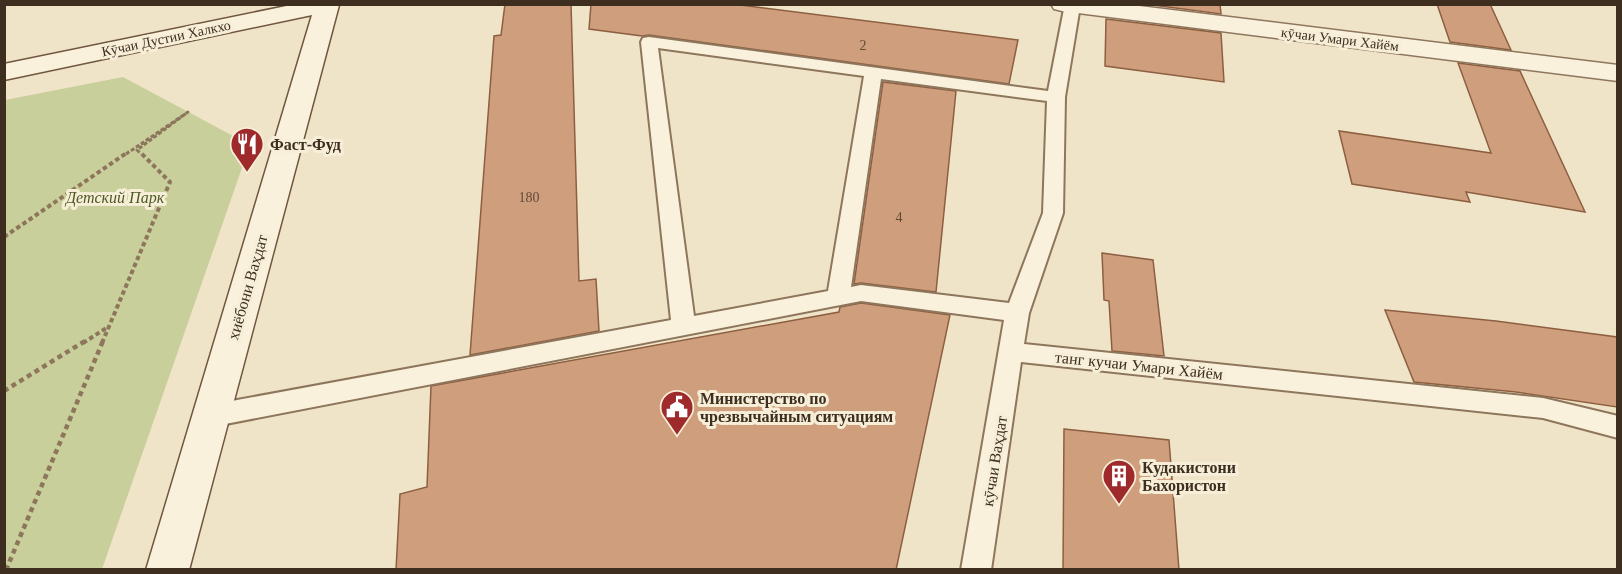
<svg xmlns="http://www.w3.org/2000/svg" width="1622" height="574" font-family="Georgia,serif">
	<style>
		.green { fill: #c9cf9b }
		.building { fill: #cf9f7d; stroke: #8d5f41; stroke-width: 1.5 }
		.lines { fill: none; stroke-linecap: round; stroke-linejoin: round }
		.lane-casing { stroke: #8d765c; stroke-width: 4 }
		.street-casing { stroke: #8d765c; stroke-width: 3 }
		.secondary-casing { stroke: #6f573f; stroke-width: 3 }
		.path-far2 { stroke: #8d765c; stroke-width: 3; stroke-dasharray: 4 2; stroke-linecap: butt }
		.path-far1 { stroke: #8d765c; stroke-width: 4; stroke-dasharray: 4.5 3; stroke-linecap: butt }
		.path { stroke: #8d765c; stroke-width: 4.5; stroke-dasharray: 5 4; stroke-linecap: butt }
		.lane { fill: #faf1dc; fill-rule: evenodd }
		.street { fill: #faf1dc; fill-rule: evenodd }
		.secondary { fill: #faf1dc; fill-rule: evenodd }
		.labels { text-anchor: middle; stroke-width: 6; stroke-linejoin: round; paint-order: stroke }
		.far-street-label { font-size: 14px; fill: #3d2e20; stroke: #f7eed8 }
		.number-label { font-size: 14px; fill: #624a37 }
		.poi-label { font-size: 16px; font-weight: bold; fill: #3d2e20; stroke: #f7eed8; text-anchor: start }
		.park-label { font-size: 16px; font-style: italic; fill: #4d5a26; stroke: #f7eed8 }
		.street-label { font-size: 16px; fill: #3d2e20; stroke: #f7eed8 }
	</style>
	<rect width="100%" height="100%" fill="#f0e4c8"/>
	<path class="green" d="M123,77L250,145L102,569H5V100Z"/>
	<g class="building">
		<path d="M505,4H571L579,281L596,279L599,331L470,355L494,36L501,35Z"/>
		<path d="M591,4H732L1018,40L1009,84L649,35L642,36L589,29Z"/>
		<path d="M1145,4H1220L1221,14Z"/>
		<path d="M1437,4H1490L1511,50L1450,42Z"/>
		<path d="M1106,19L1221,33L1224,82L1105,66Z"/>
		<path d="M1458,63L1520,71L1585,212L1466,192L1470,202L1352,184L1339,131L1491,153Z"/>
		<path d="M883,82L956,91L936,292L861,283L854,284Z"/>
		<path d="M1102,253L1153,260L1164,356L1112,351L1109,301L1104,300Z"/>
		<path d="M861,303L950,315L896,570H396L400,494L427,487L431,386L839,312L840,307Z"/>
		<path d="M1385,310L1496,321L1617,337V407L1516,392L1414,382Z"/>
		<path d="M1064,429L1169,440L1179,570H1063Z"/>
	</g>
	<g class="lines">
		<g class="lane-casing">
			<path id="lane" d="M1065,4L1080,6L1065,97L1063,213L1029,313L1024,344L1543,398L1618,416V438L1543,418L1021,362L991,570H961L1004,320L861,301L210,427L201,424L197,416L201,408L210,405L671,320L641,42L643,38L649,37L1048,91ZM658,48L864,76L828,291L694,316ZM881,79L1047,101L1043,213L1009,303L861,285L851,287Z"/>
		</g>
		<g class="street-casing">
			<g id="street">
				<path d="M1051,4H1123L1618,65V81L1062,11L1054,9Z"/>
				<path d="M315,5V4L339,5L335,10L327,12L319,10Z"/>
			</g>
		</g>
		<g class="secondary-casing">
			<path id="secondary" d="M296,4L339,5L189,570H146L312,15L4,80V64Z"/>
		</g>
		<path class="path-far2" d="M126,154L188,112L137,150L141,154"/>
		<g class="path-far1">
			<path d="M4,237L128,152"/>
			<path d="M83,343L108,327"/>
			<path d="M102,343L170,182L140,152"/>
		</g>
		<g class="path">
			<path d="M4,391L85,341"/>
			<path d="M6,570L103,341"/>
		</g>
		<use href="#lane" class="lane"/>
		<use href="#street" class="street"/>
		<use href="#secondary" class="secondary"/>
	</g>
	<defs>
		<g id="restaurant-pin" transform="scale(1.725)"><path d="M0 17L-7.5 6A9.5 9.5 0 1 1 7.5 6Z" fill="#9e2a2b" stroke="#f7eed8"/><path d="M-5-6h1v4h1v-4h1v4h1v-4h1v5L-1.5 .5V6h-2V.5L-5-1ZM5-6V6H3V1.5H1.5Q1.5-4 5-6Z" fill="#fff"/></g>
		<g id="civic-pin" transform="scale(1.725)"><path d="M0 17L-7.5 6A9.5 9.5 0 1 1 7.5 6Z" fill="#9e2a2b" stroke="#f7eed8"/><path d="M-.6-6.5H3V-4.5H.6V-3L4-1V1h2V6H-6V1h2V-1L-.6-3ZM-1.2 2.5V6h2.4V2.5Z" fill="#fff"/></g>
		<g id="building-pin" transform="scale(1.725)"><path d="M0 17L-7.5 6A9.5 9.5 0 1 1 7.5 6Z" fill="#9e2a2b" stroke="#f7eed8"/><path d="M-4-6H4V6H1V3H-1V6H-4ZM-2.5-4.3h1.7v1.8h-1.7ZM.8-4.3h1.7v1.8H.8ZM-2.5-1h1.7V.8h-1.7ZM.8-1h1.7V.8H.8Z" fill="#fff"/></g>
	</defs>
	<g fill-rule="evenodd">
		<use href="#restaurant-pin" x="247" y="144"/>
		<use href="#civic-pin" x="677" y="407"/>
		<use href="#building-pin" x="1119" y="476"/>
	</g>
	<g class="labels">
		<g class="far-street-label">
			<text transform="translate(166 38) rotate(-12)" y="5">Кӯчаи Дустии Халкхо</text>
			<text transform="translate(1340 39) rotate(7)" y="5">кӯчаи Умари Хайём</text>
		</g>
		<g class="number-label">
			<text x="863" y="50">2</text>
			<text x="529" y="202">180</text>
			<text x="899" y="222">4</text>
		</g>
		<g class="poi-label">
			<text x="270" y="150">Фаст-Фуд</text>
			<text x="700" y="404">Министерство по<tspan x="700" dy="18">чрезвычайным ситуациям</tspan></text>
			<text x="1142" y="473">Кудакистони<tspan x="1142" dy="18">Бахористон</tspan></text>
		</g>
		<g class="park-label">
			<text x="115" y="203">Детский Парк</text>
		</g>
		<g class="street-label">
			<text transform="translate(247 287) rotate(-74)" y="6">хиёбони Ваҳдат</text>
			<text transform="translate(1139 365) rotate(6)" y="6">танг кучаи Умари Хайём</text>
			<text transform="translate(994 461) rotate(-81)" y="6">кӯчаи Ваҳдат</text>
		</g>
	</g>
	<rect width="1622" height="574" fill="none" stroke="#3d2e20" stroke-width="12"/>
</svg>
